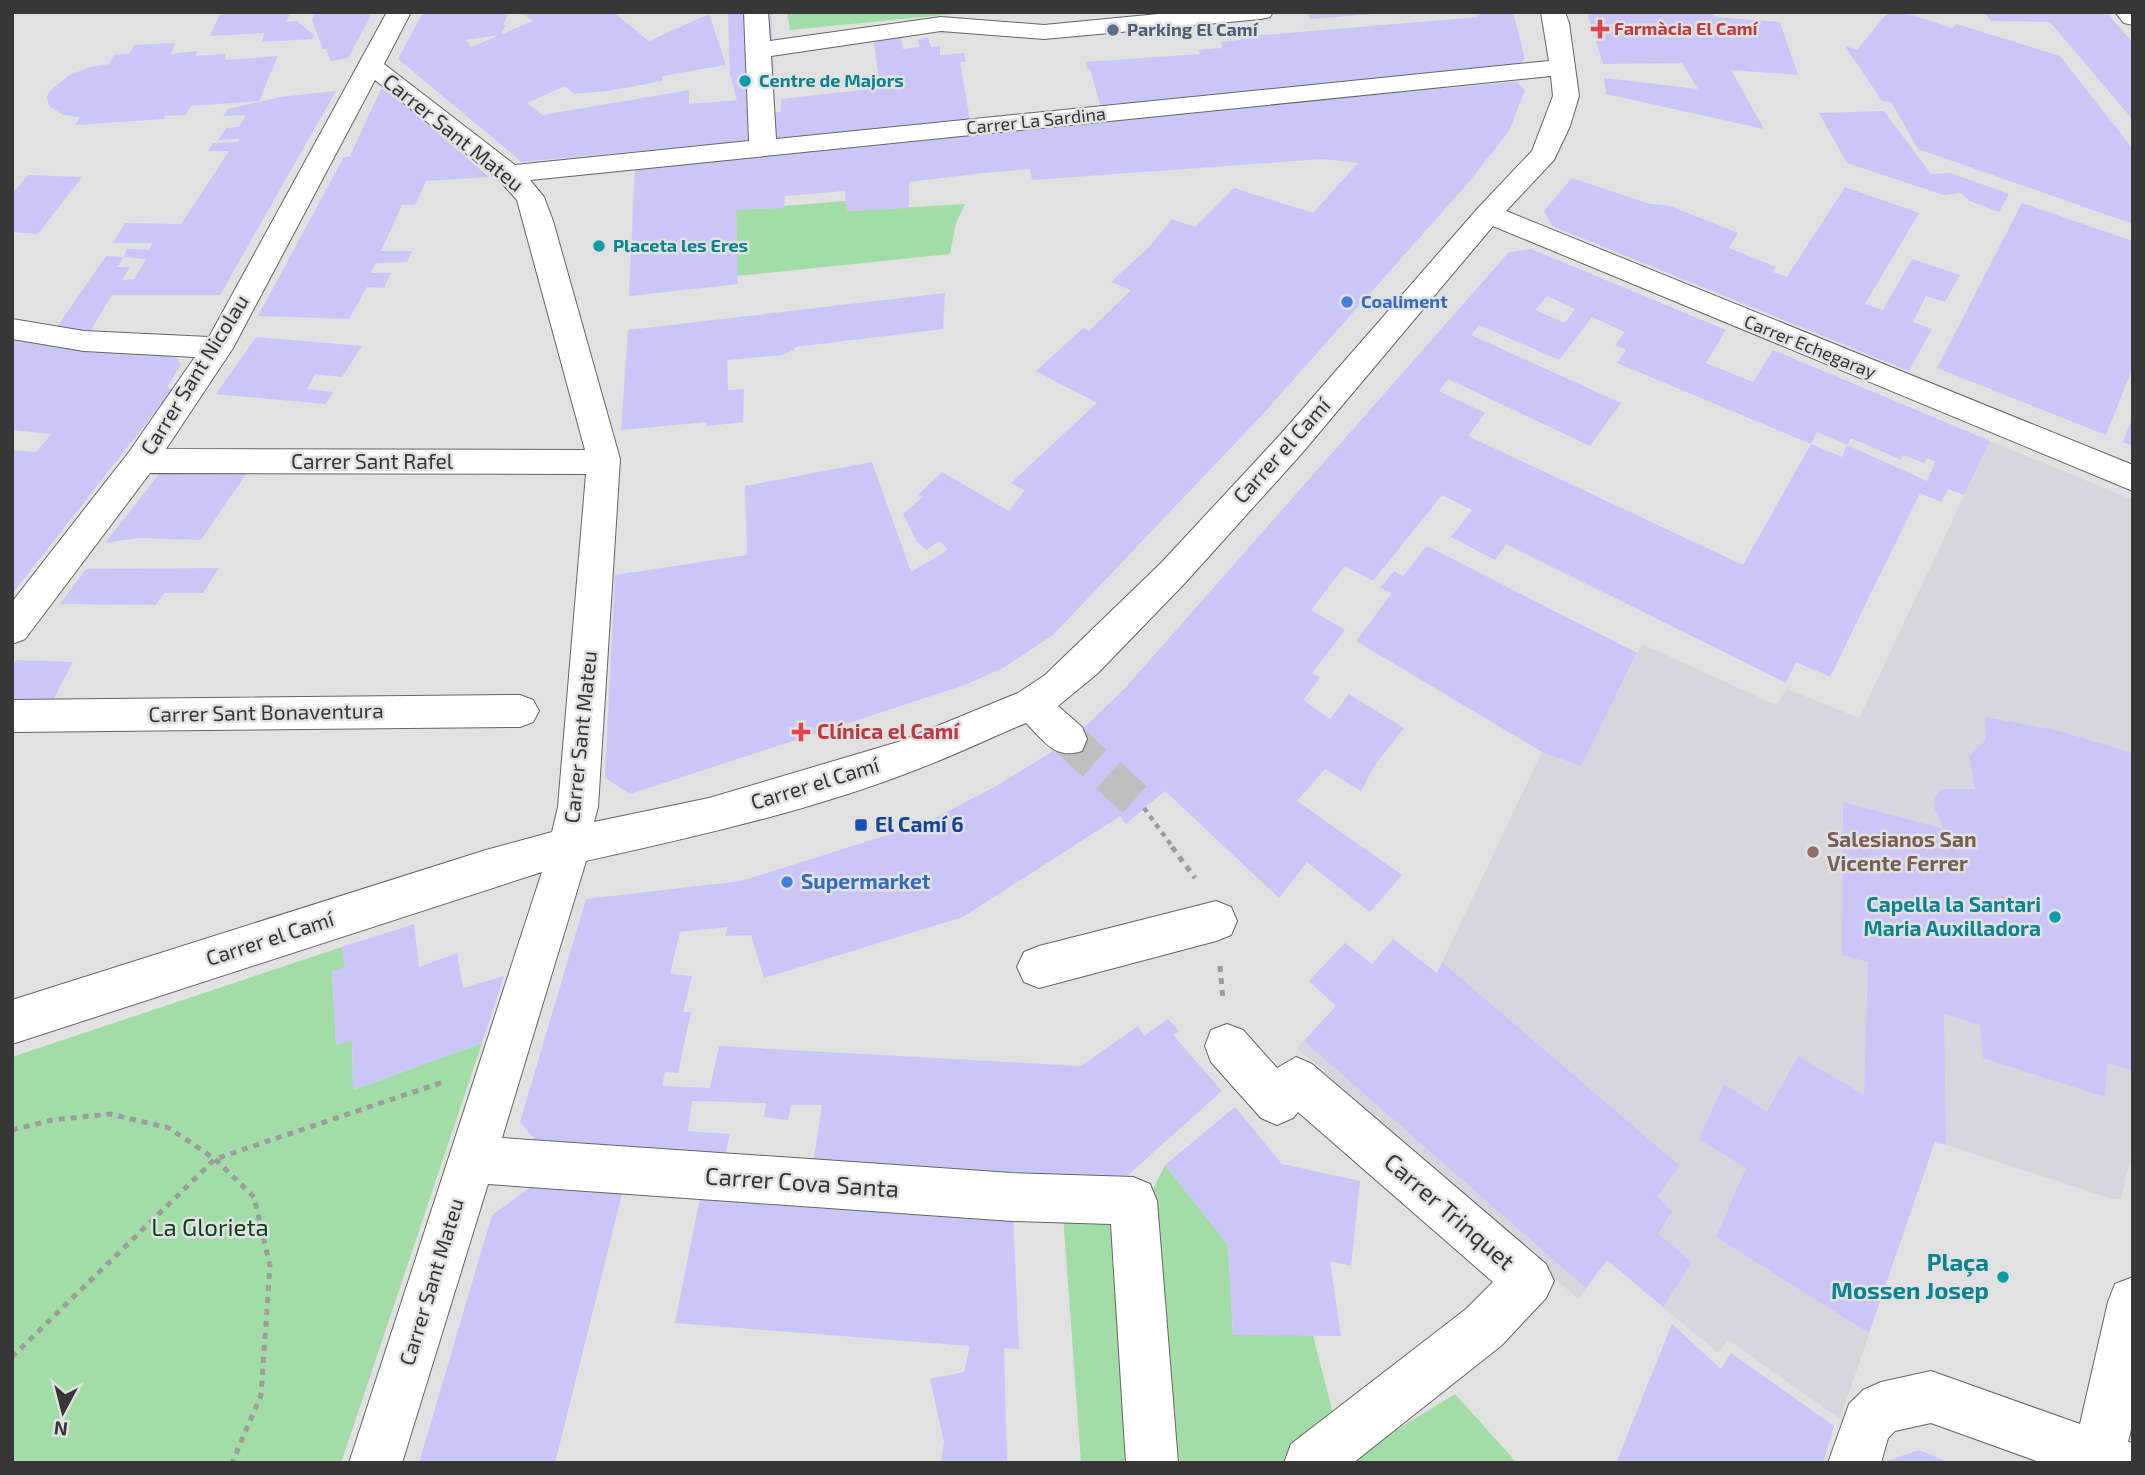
<svg xmlns="http://www.w3.org/2000/svg" width="2145" height="1475" font-family="'Exo 2',sans-serif">
	<style>
		.built { fill: #d7d6df }
		.green { fill: #a2dda7 }
		.building { fill: #cbc6f8; fill-rule: evenodd }
		.lines { fill: none; stroke-linecap: round; stroke-linejoin: round }
		.minor-tunnel { stroke: #bfbfc0; stroke-width: 36; stroke-dasharray: 36 18; stroke-linecap: butt }
		.minor-casing { stroke: #656566; stroke-width: 2 }
		.path-far1 { stroke: #9d9d9e; stroke-width: 4.5; stroke-dasharray: 5 5; stroke-linecap: butt }
		.path { stroke: #9d9d9e; stroke-width: 5; stroke-dasharray: 6 6; stroke-linecap: butt }
		.minor { fill: #fff; fill-rule: evenodd }
		.health-dot { fill: #e0444e; stroke: #e1e1e2; stroke-width: 2.5 }
		.service-dot { fill: #5c6f8a; stroke: #e1e1e2; stroke-width: 2.5 }
		.culture-dot { fill: #0f9aa8; stroke: #e1e1e2; stroke-width: 2.5 }
		.shop-dot { fill: #3f7fe0; stroke: #e1e1e2; stroke-width: 2.5 }
		.transit-dot { fill: #1a4fb4; stroke: #e1e1e2; stroke-width: 2.5 }
		.education-dot { fill: #8d6e63; stroke: #e1e1e2; stroke-width: 2.5 }
		.labels { text-anchor: middle; stroke-width: 5; stroke-linejoin: round; paint-order: stroke }
		.far-health-label { font-size: 18px; font-weight: bold; fill: #be3a42; stroke: #e1e1e2; text-anchor: start }
		.far-service-label { font-size: 18px; font-weight: bold; fill: #4e5e75; stroke: #e1e1e2; text-anchor: start }
		.far-culture-label { font-size: 18px; font-weight: bold; fill: #0d838f; stroke: #e1e1e2; text-anchor: start }
		.far-street-label { font-size: 18px; fill: #373738; stroke: #e1e1e2 }
		.far-shop-label { font-size: 18px; font-weight: bold; fill: #366cbe; stroke: #e1e1e2; text-anchor: start }
		.street-label { font-size: 21px; fill: #373738; stroke: #e1e1e2 }
		.health-label { font-size: 21px; font-weight: bold; fill: #be3a42; stroke: #e1e1e2; text-anchor: start }
		.transit-label { font-size: 21px; font-weight: bold; fill: #164399; stroke: #e1e1e2; text-anchor: start }
		.education-label { font-size: 21px; font-weight: bold; fill: #785e54; stroke: #e1e1e2; text-anchor: start }
		.shop-label { font-size: 21px; font-weight: bold; fill: #366cbe; stroke: #e1e1e2; text-anchor: start }
		.culture-label { font-size: 21px; font-weight: bold; fill: #0d838f; stroke: #e1e1e2; text-anchor: end }
		.near-street-label { font-size: 24px; fill: #373738; stroke: #e1e1e2 }
		.near-park-label { font-size: 24px; fill: #0b3f17; stroke: #e1e1e2 }
		.near-culture-label { font-size: 24px; font-weight: bold; fill: #0d838f; stroke: #e1e1e2; text-anchor: end }
	</style>
	<rect width="100%" height="100%" fill="#e1e1e2"/>
	<path class="built" d="M1990,441L2133,500V1147L2121,1199H2112L1935,1141L1840,1419L1728,1340L1718,1353L1607,1260L1578,1299L1297,1048L1336,1006L1309,981L1345,943L1372,964L1393,939L1437,973L1542,752L1581,765L1642,644L1776,705L1787,689L1859,718Z"/>
	<g class="green">
		<path d="M787,12H953L954,14L790,30Z"/>
		<path d="M846,201L848,211L965,204L956,223L950,254L737,276L736,210Z"/>
		<path d="M342,947L345,967L332,972L336,1044L352,1041L353,1090L482,1043L341,1463H12V1057Z"/>
		<path d="M1165,1165L1228,1245L1233,1335H1313L1345,1461L1455,1394L1517,1463H1081L1063,1214L1139,1217Z"/>
	</g>
	<g class="building">
		<path d="M221,12H291L286,22L297,21L314,35L312,39L262,42L264,33L210,36Z"/>
		<path d="M315,12H373L348,58L331,61L326,49H323L312,20Z"/>
		<path d="M423,12H509L503,25H506L500,35L466,40L471,47L533,21L520,12H613L649,41L709,14L726,65L662,76V81L608,91L574,94L565,86L527,103L542,115L689,90V104L737,100L730,75L728,12H771L774,72L757,74L760,114L781,112V99L880,88L874,42L901,36L903,49L920,47L918,40L928,37L931,47L940,46V55L964,53L966,62H960L970,120L522,162L398,59Z"/>
		<path d="M1306,12H1374V14L1310,19Z"/>
		<path d="M1474,12H1513L1525,59L1515,68L1101,107L1090,69H1087L1085,62L1200,54L1198,50L1222,48L1221,42L1241,40L1240,37L1478,17Z"/>
		<path d="M1587,12H1713L1714,17L1780,22L1798,75L1731,70L1764,129L1606,94L1604,78L1698,89L1682,63L1603,64Z"/>
		<path d="M1888,12L1906,13L1952,28L1957,24L2060,56L2133,149V224L1918,149L1891,102L1882,101L1845,46L1857,50Z"/>
		<path d="M1984,12H2106L2133,43V120L2050,22L1991,21Z"/>
		<path d="M175,43L171,54L198,51L195,56L225,54L226,60L278,56L259,101L191,106L186,115L165,116L164,119L75,125L80,117L63,115L49,106L47,96L50,91L68,76L90,67L109,64L114,55L129,54L134,45Z"/>
		<path d="M1510,82H1517L1525,90L1509,131L1469,182L1263,414L1053,635L1003,668L965,685L630,794L605,778L615,575L747,555L745,486L872,462L911,572L948,550L940,541L926,550L917,542L903,514L923,497L918,495L942,472L1009,511L1025,490L1011,483L1097,403L1036,371L1083,328L1089,331L1131,290L1111,282L1149,247L1172,219L1195,227L1234,188L1313,213L1358,163L1323,159L1032,180L1030,169L982,173L909,182V208L847,211L845,191L785,196L784,208L736,210L738,284L629,296L635,166Z"/>
		<path d="M381,89H386L489,177L426,181L415,205H402L381,251H412L407,262L376,263L371,273H391L384,288L367,287L349,319L258,316L344,157L350,156Z"/>
		<path d="M336,91L220,295H112L86,338L54,331L106,256L124,257L127,249L149,250L152,243H113L125,223L181,224L229,151H208L213,143L238,142L239,139L218,140L226,128L239,127L246,115L223,116L228,109L280,97ZM124,257L146,259L134,279L122,280L130,267H117Z"/>
		<path d="M1884,111L1931,174L1951,173L2009,194L1999,212L1970,201L1961,193L1944,195L1847,163L1819,113Z"/>
		<path d="M28,175L82,177L38,234L12,232V194Z"/>
		<path d="M1572,178L1650,204L1670,206L1738,233L1729,248L1776,267L1773,272L1787,277L1845,187L1919,213L1865,304L1883,310L1912,259L1960,275L1945,302L1926,296L1913,322L1932,329L1909,371L1552,226L1544,211Z"/>
		<path d="M2022,203L2133,241V367L2106,435L1937,368Z"/>
		<path d="M1531,249L1726,330L1706,363L1753,382L1773,350L1990,441L1964,495L1942,487L1948,490L1941,502L1920,493L1830,677L1796,662L1786,683L1506,544L1495,560L1451,537L1472,510L1442,495L1373,581L1345,566L1311,610L1345,630L1312,673L1320,678L1303,700L1330,719L1349,694L1404,728L1375,765L1361,791L1325,769L1297,801L1402,875L1370,912L1307,862L1279,898L1165,791L1126,824L1120,816L963,917L764,978L751,935L725,936L728,927L680,932L670,974L692,976L683,1012H691L678,1073L665,1072L662,1086L710,1088L719,1046L1081,1066L1138,1026L1144,1036L1168,1019L1179,1031L1173,1035L1222,1091L1117,1185L813,1165L822,1105H791L788,1120L764,1117L766,1103L692,1101L688,1131L730,1134L724,1159L543,1149L520,1122L586,899L741,881L926,823L998,785L1050,753L1089,723L1126,687L1509,252ZM1547,296L1575,309L1565,323L1535,310ZM1592,317L1625,332L1615,345L1626,350L1617,363L1811,444L1817,432L1847,445L1851,438L1901,460L1903,455L1924,463L1927,458L1935,462L1927,481L1847,445L1842,457L1811,444L1743,565L1468,436L1485,413L1439,391L1448,379L1590,446L1621,403L1471,335L1479,325L1559,360Z"/>
		<path d="M945,293L943,329L795,347L794,350L782,355L727,360L728,390L744,389L743,422L707,426V422L621,430L628,330Z"/>
		<path d="M256,337L362,346L342,377L315,374L307,389L333,392L326,404L216,394Z"/>
		<path d="M12,340L92,353L171,352L181,364L167,388L173,389L12,594V450L36,452L52,434L12,430Z"/>
		<path d="M2133,416V446L2123,442Z"/>
		<path d="M248,471L201,540L138,538L105,543L160,473Z"/>
		<path d="M1427,546L1637,653L1581,766L1542,752L1356,641L1392,593L1380,588L1394,571L1403,576Z"/>
		<path d="M219,568L203,593H164L156,605L60,604L86,569Z"/>
		<path d="M17,660L73,662L52,702H12V666Z"/>
		<path d="M1985,717L2055,730L2133,753V1071L2107,1063L2105,1097L1983,1058L1980,1025L1944,1014L1946,1145L1935,1141L1869,1333L1716,1237L1746,1168L1699,1139L1724,1084L1767,1112L1798,1056L1864,1095L1868,962L1842,955L1843,802L1944,829L1934,808L1935,797L1942,789H1975L1969,756L1986,740Z"/>
		<path d="M414,924L419,967L457,953L463,988L504,976L482,1043L353,1090L352,1041L336,1045L332,971L345,967L342,947Z"/>
		<path d="M1393,939L1437,973L1442,962L1680,1166L1657,1196L1672,1211L1658,1234L1692,1262L1663,1307L1607,1260L1586,1288L1304,1041L1336,1006L1309,981L1345,943L1372,964Z"/>
		<path d="M1235,1107L1282,1164L1360,1181L1351,1266L1330,1261L1341,1336L1233,1335L1228,1245L1165,1165Z"/>
		<path d="M534,1185L623,1190L555,1463H419L492,1215Z"/>
		<path d="M700,1198L1013,1215L1019,1349L1004,1348L1007,1463H941L944,1442L930,1379L964,1372L970,1346L675,1323Z"/>
		<path d="M1672,1324L1721,1369L1731,1353L1834,1426L1823,1463H1616Z"/>
		<path d="M1919,1450L1951,1463H1884V1462Z"/>
	</g>
	<g class="lines">
		<path class="minor-tunnel" d="M1068,739L1144,808"/>
		<g class="minor-casing">
			<g id="minor">
				<path d="M387,12H411L384,64L515,165L749,141L744,12H768L770,41L941,17L1044,25L1179,12H1273L1270,17L1261,19L1044,39L941,31L771,56L776,139L1549,61L1541,12H1565L1569,23L1579,96L1570,126L1554,160L1506,211L2133,465V491L1493,226L1303,452L1185,583L1098,673L1058,706L1082,727L1087,739L1082,751C1055,760 1044,741 1026,723C990,738 955,755 918,769C811,811 697,836 586,861L502,1138L1012,1173L1133,1177L1150,1184L1157,1201L1178,1463H1126L1111,1224L1012,1221L488,1184L402,1463H349L542,872L12,1044V1000L486,850L552,832L558,807L586,474L150,473L25,639L12,644V602L129,452L195,357L84,351L12,339V319L84,331L209,337ZM1551,76L1553,96L1532,151L1478,208L1279,436L1161,563L1045,675L1018,693L898,742L709,798L594,822L598,807L620,459L553,221L544,197L530,180ZM375,80L499,180L517,200L585,450L166,449L233,348Z"/>
				<path d="M2115,12H2133V25L2124,23Z"/>
				<path d="M520,695L533,700L539,711L533,722L520,727L12,732V700Z"/>
				<path d="M1216,901L1231,907L1237,921L1231,935L1216,941L1039,988L1024,982L1017,967L1024,952L1039,946Z"/>
				<path d="M1227,1024L1243,1030L1277,1068L1296,1057L1312,1064L1546,1264L1554,1281L1546,1298L1502,1345L1353,1463H1284L1291,1444L1466,1309L1493,1282L1298,1112L1293,1118L1277,1125L1261,1118L1211,1062L1205,1046L1211,1030Z"/>
				<path d="M2133,1277V1421L2128,1442L2133,1443V1463H2042L1931,1423L1895,1431L1888,1438L1881,1463H1828L1849,1404L1863,1390L1881,1382L1931,1371L2080,1424L2108,1302L2115,1284Z"/>
			</g>
		</g>
		<path class="path-far1" d="M1144,808L1174,849"/>
		<g class="path">
			<path d="M1172,847L1195,878"/>
			<path d="M1220,966L1223,999"/>
			<path d="M12,1130L52,1120L110,1114L169,1128L215,1159L254,1197L270,1266L261,1395L232,1463"/>
			<path d="M12,1357L215,1159L443,1082"/>
		</g>
		<use href="#minor" class="minor"/>
	</g>
	<g class="health-dot">
		<path d="M1596.5 18.5h7v7h7v7h-7v7h-7v-7h-7v-7h7z"/>
		<path d="M797.5 721.5h7v7h7v7h-7v7h-7v-7h-7v-7h7z"/>
	</g>
	<circle class="service-dot" cx="1113" cy="30" r="7"/>
	<g class="culture-dot">
		<circle cx="745" cy="81" r="7"/>
		<circle cx="599" cy="246" r="7"/>
		<circle cx="2055" cy="917" r="7"/>
		<circle cx="2003" cy="1277" r="7"/>
	</g>
	<g class="shop-dot">
		<circle cx="1347" cy="302" r="7"/>
		<circle cx="787" cy="882" r="7"/>
	</g>
	<rect class="transit-dot" x="854" y="818" width="14" height="14" rx="3.5"/>
	<circle class="education-dot" cx="1813" cy="852" r="7"/>
	<g class="labels">
		<g class="far-health-label">
			<text x="1614" y="35">Farmàcia El Camí</text>
		</g>
		<g class="far-service-label">
			<text x="1127" y="36">Parking El Camí</text>
		</g>
		<g class="far-culture-label">
			<text x="759" y="87">Centre de Majors</text>
			<text x="613" y="252">Placeta les Eres</text>
		</g>
		<g class="far-street-label">
			<text transform="translate(1036 121) rotate(-6)" y="6">Carrer La Sardina</text>
			<text transform="translate(1810 347) rotate(22)" y="6">Carrer Echegaray</text>
		</g>
		<g class="far-shop-label">
			<text x="1361" y="308">Coaliment</text>
		</g>
		<g class="street-label">
			<text transform="translate(453 133) rotate(39)" y="7">Carrer Sant Mateu</text>
			<text transform="translate(195 375) rotate(-58)" y="7">Carrer Sant Nicolau</text>
			<text transform="translate(1282 451) rotate(-48)" y="7">Carrer el Camí</text>
			<text x="372" y="469">Carrer Sant Rafel</text>
			<text transform="translate(266 713) rotate(-1)" y="7">Carrer Sant Bonaventura</text>
			<text transform="translate(581 737) rotate(-84)" y="7">Carrer Sant Mateu</text>
			<text transform="translate(815 784) rotate(-17)" y="7">Carrer el Camí</text>
			<text transform="translate(270 939) rotate(-18)" y="7">Carrer el Camí</text>
			<text transform="translate(432 1282) rotate(-73)" y="7">Carrer Sant Mateu</text>
		</g>
		<g class="health-label">
			<text x="817" y="739">Clínica el Camí</text>
		</g>
		<g class="transit-label">
			<text x="875" y="832">El Camí 6</text>
		</g>
		<g class="education-label">
			<text x="1827" y="847">Salesianos San<tspan x="1827" dy="24">Vicente Ferrer</tspan></text>
		</g>
		<g class="shop-label">
			<text x="801" y="889">Supermarket</text>
		</g>
		<g class="culture-label">
			<text x="2041" y="912">Capella la Santari<tspan x="2041" dy="24">Maria Auxilladora</tspan></text>
		</g>
		<g class="near-street-label">
			<text transform="translate(802 1183) rotate(4)" y="8">Carrer Cova Santa</text>
			<text transform="translate(1449 1212) rotate(41)" y="8">Carrer Trinquet</text>
		</g>
		<g class="near-park-label">
			<text x="210" y="1236">La Glorieta</text>
		</g>
		<g class="near-culture-label">
			<text x="1989" y="1271">Plaça<tspan x="1989" dy="28">Mossen Josep</tspan></text>
		</g>
	</g>
	<rect width="2145" height="1475" fill="none" stroke="#373738" stroke-width="28"/>
	<g transform="translate(63 1412) rotate(187)" stroke="#e1e1e2" stroke-width="5" paint-order="stroke">
	<path d="M0-5L12 26L0 18L-12 26Z" fill="#373738"/>
	<text y="-10" font-size="19" font-weight="bold" text-anchor="middle" fill="#373738">N</text>
	</g>
</svg>
